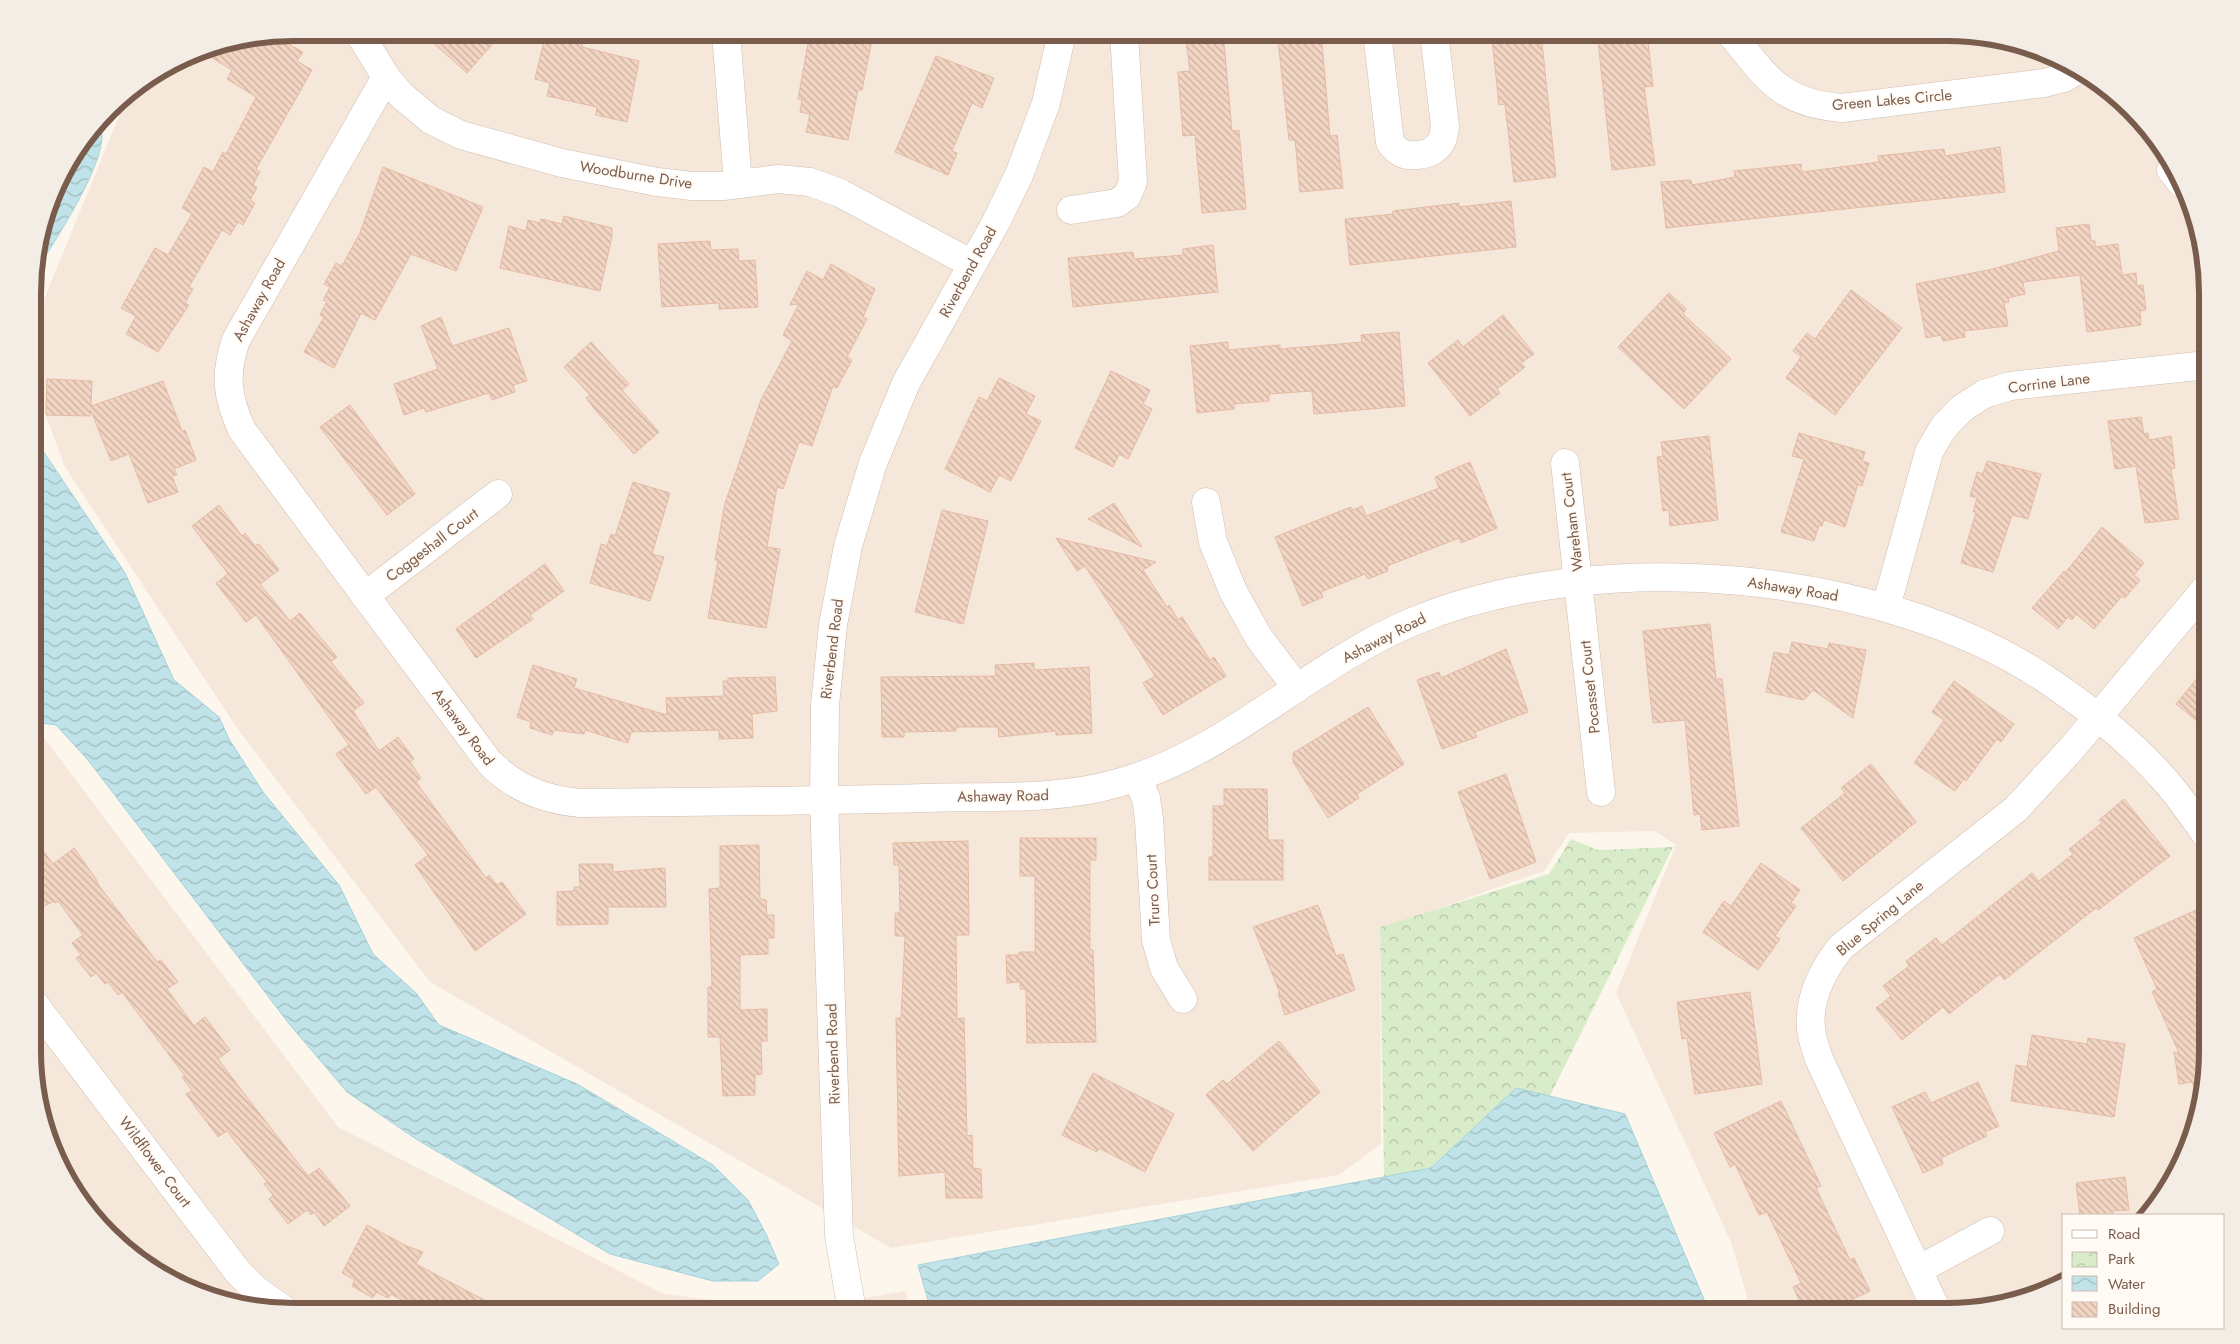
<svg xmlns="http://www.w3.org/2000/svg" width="2240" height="1344" font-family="Jost,sans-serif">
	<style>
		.residential { fill: #f5e8da }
		.park { fill: url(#park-crowns) }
		.water { fill: url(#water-waves); stroke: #a5d3da }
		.building { fill: url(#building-back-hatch); stroke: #e6bba3 }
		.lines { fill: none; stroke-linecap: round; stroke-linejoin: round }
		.minor-casing { stroke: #d1beb0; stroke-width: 29 }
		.minor { stroke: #fff; stroke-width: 28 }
		.labels { text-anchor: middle; stroke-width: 4; stroke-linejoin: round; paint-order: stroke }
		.street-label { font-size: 15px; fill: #7a5c4d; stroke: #fffaf3 }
		.rim { fill: none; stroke: #7a5c4d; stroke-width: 6 }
	</style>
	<defs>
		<pattern id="park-crowns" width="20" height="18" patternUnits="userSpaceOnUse" patternTransform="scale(1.25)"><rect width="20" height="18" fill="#d8ecc9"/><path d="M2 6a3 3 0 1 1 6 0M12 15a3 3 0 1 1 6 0" fill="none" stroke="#b4c2a5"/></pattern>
		<pattern id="water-waves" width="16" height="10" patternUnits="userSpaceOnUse" patternTransform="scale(1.25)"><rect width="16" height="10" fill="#bfe3e8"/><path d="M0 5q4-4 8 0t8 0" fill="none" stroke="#a0bbbe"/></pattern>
		<pattern id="building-back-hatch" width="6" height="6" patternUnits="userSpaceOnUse" patternTransform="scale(1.25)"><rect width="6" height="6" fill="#f3d5c3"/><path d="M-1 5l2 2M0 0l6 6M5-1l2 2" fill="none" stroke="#cab0a1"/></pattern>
	</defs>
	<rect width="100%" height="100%" fill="#fdf6ec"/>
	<g class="residential">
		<path d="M294,33H1947L2014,41L2077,68L2131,109L2164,149L2194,210L2207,276V1067L2194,1134L2172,1181L2146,1215H2064V1282L2014,1303L1963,1311H1751L1731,1242L1616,993L1676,845L1655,831L1569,833L1544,871L1380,929L1381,1144L1339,1175L891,1248L430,982L237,728L65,467L35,387V321L120,114L114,107L121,97L194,52Z"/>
		<path d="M41,734L338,1127L664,1294L795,1310L905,1291L912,1311H293L226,1303L163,1276L109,1235L76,1195L46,1135L35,1084V739Z"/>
	</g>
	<path class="park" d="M1571,839L1598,850L1673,847L1550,1096L1516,1088L1431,1168L1384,1177L1380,927L1549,874Z"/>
	<g class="water">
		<path d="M100,125C114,154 51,246 35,273V260L60,178Z"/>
		<path d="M35,439L125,573L174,680L219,717L229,739L263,792L339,885L373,954L416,993L439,1025L577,1084L713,1165L748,1200L766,1234L779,1264L758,1281H713L610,1254L416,1139L347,1092L290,1025L88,760L56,725L35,722Z"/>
		<path d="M1516,1088L1625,1114L1709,1311H931L918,1265L1431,1168Z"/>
	</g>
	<g class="building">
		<path d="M297,32L290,45L303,52L297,61L312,70L256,169L260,172L253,185L257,188L250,200L255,203L243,225L238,222L230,235L222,230L189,287L193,289L185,303L189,305L158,352L126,334L136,316L121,308L155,248L168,255L192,214L182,208L204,167L213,172L223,152L226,154L256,97L227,79L232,70L201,51Z"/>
		<path d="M421,32H503L467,73Z"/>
		<path d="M546,32L583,41L582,47L639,61L627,122L596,115L597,107L547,96L550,83L535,79Z"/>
		<path d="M810,32H842L872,40L862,90H858L848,140L806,132L810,114L800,112L802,100L798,99Z"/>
		<path d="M1185,32H1223L1232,131L1239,130L1246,209L1202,213L1195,135L1183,136L1178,72L1190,71Z"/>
		<path d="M1277,32H1321L1330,136L1337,135L1343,188L1300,192L1295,140H1289Z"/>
		<path d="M1597,32H1647L1653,86L1644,87L1655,165L1612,170Z"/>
		<path d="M1541,33L1556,177L1514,182L1505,104L1499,105L1492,39Z"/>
		<path d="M936,56L994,78L982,108L972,103L952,151L957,153L948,175L895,152Z"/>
		<path d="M2000,147L2005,192L1666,228L1661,182L1691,180L1692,185L1735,177L1734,171L1801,164L1802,172L1879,162L1878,156L1944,149L1945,156Z"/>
		<path d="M383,167L483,207L456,271L411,254L375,320L361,313L334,368L304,352L324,317L320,315L327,301L323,300L330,287L324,284L336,263L342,266L360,233Z"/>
		<path d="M1511,201L1516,247L1350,265L1345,219L1393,214V211L1459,203V207Z"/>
		<path d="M564,216L612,228V237L600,291L500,268L509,226L526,231L528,220L540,223L541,219L562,224Z"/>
		<path d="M2089,224L2091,241H2095V247L2118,244L2122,275L2136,273L2137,286L2143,285L2146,310L2140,311L2141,325L2087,332L2080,275L2023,282L2025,294L2008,298L2009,302L2004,303L2008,326L1964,331L1965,337L1943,341L1941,335L1926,338L1916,284L1988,270L2059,251L2056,228Z"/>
		<path d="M710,241L711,250L738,249L739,261L755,260L758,307L719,309V303L662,307L658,244Z"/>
		<path d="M1213,245L1218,292L1073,307L1068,258L1133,252L1134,259L1183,255V249Z"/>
		<path d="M831,264L875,289L863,317L867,319L847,357L852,360L837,388L833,386L812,446L799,442L783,489L777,487L767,547L780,549L766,628L708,618L718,560H715L725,503L761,400L792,341L783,335L799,304L790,305L807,271L823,280Z"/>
		<path d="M1851,290L1902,328L1835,415L1786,378L1801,357L1793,351L1807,333L1815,339Z"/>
		<path d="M1669,293L1686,309L1683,314L1731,359L1684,409L1618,347Z"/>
		<path d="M1503,315L1534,354L1521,363L1525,367L1497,389L1500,393L1470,416L1428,363L1458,340L1463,347Z"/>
		<path d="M441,317L452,346L509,328L527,381L513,385L515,392L492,400L489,393L426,412L424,408L404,415L394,384L438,369L421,326Z"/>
		<path d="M1399,332L1405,406L1314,414L1312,391L1269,394V401L1234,404V409L1197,413L1190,346L1228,342V350L1280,345V349L1362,342L1361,335Z"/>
		<path d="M591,342L629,384L622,390L659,432L634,454L597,412L586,398L590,395L564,367Z"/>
		<path d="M1111,371L1150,390L1143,404L1152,409L1128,459L1119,454L1113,467L1075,448Z"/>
		<path d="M999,378L1035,396L1026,414L1041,421L1011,481L999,475L990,492L945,469L979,397L987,401Z"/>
		<path d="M47,379L92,381L91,406L163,381L182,431L185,430L196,460L174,469L177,475L172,476L178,492L148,503L129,454L111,461L91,411L90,416L46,415Z"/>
		<path d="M350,405L415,494L387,515L320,427Z"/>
		<path d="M2141,417L2144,434L2148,433L2149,440L2171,436L2175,468L2171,469L2179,519L2145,523L2136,466L2115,469L2108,421Z"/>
		<path d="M1799,433L1865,452L1862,461L1869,463L1862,486L1858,484L1845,527L1824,520L1822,526L1819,525L1814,541L1781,532L1804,459L1792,456Z"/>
		<path d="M1709,436L1718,520L1670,526L1669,510L1663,511L1657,457L1663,456L1661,442Z"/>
		<path d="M1987,461L2041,474L2028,519L2012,515L1993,572L1961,563L1976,512H1973L1977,498L1970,496L1977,472L1983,474Z"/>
		<path d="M1470,462L1497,528L1461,543L1459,538L1387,566L1388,571L1368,579L1365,574L1321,592L1323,597L1303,606L1275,537L1351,507L1353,510L1362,506L1366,516L1439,488L1435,477Z"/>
		<path d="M633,482L670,493L652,554L664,557L650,601L590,583L601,544L607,546L611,534L615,536Z"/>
		<path d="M1114,503L1142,547L1088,519Z"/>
		<path d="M219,505L242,536L245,533L255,546L259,544L279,570L260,584L290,621L300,613L337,657L331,662L364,703L353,711L379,751L398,737L414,759L410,762L421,778L416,782L486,878L489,875L497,885L502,882L526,914L475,951L415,865L428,855L376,787L366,794L336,754L349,745L256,615L246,622L216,583L228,574L192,526Z"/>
		<path d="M942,510L988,521L963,624L915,612Z"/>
		<path d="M2102,527L2144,563L2134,575L2140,580L2125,598L2122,596L2094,629L2076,614L2072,620L2068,617L2058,629L2032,608L2064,571L2065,573Z"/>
		<path d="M1056,538L1156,562L1143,570L1167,607L1169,605L1178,620L1182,617L1210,660L1214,657L1226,676L1163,715L1143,683L1155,676L1085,566L1077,571Z"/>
		<path d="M545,564L564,591L530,615L533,619L476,658L456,629Z"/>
		<path d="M1710,624L1716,679H1722L1739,826L1702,830L1700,814L1694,815L1685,720L1653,723L1643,631Z"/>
		<path d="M1792,642L1828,649L1829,643L1866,650L1853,718L1813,690L1804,700L1766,692L1774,652L1789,655Z"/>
		<path d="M1506,649L1528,712L1475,732L1477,737L1442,749L1417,680L1439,672L1441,678Z"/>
		<path d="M1034,663V670L1089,667L1092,733L1056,735V731L999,737L998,727H956V731L904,732V737H882L881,677L996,676L995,665Z"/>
		<path d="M533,665L577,679L574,688L667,715L666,698L724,696L723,681H728V678L775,677L777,711L752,714L753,738L719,739V730L631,732L628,743L585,730L584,734L554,730L552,735L530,728L531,722L517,717Z"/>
		<path d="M2207,666V729L2176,704Z"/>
		<path d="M1954,681L2014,724L2001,742L1997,739L1966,781L1964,779L1955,791L1914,763L1944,720L1932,712Z"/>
		<path d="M1368,707L1404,764L1357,794L1359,798L1328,818L1293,762V753Z"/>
		<path d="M1871,764L1916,822L1843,881L1801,828L1845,793L1841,788Z"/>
		<path d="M1506,774L1536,862L1490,879L1458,792Z"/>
		<path d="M1224,789H1267L1268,840H1283V880H1209V857H1213V806H1224Z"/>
		<path d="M2124,799L2170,856L2098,910L2096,908L2004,980L2000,974L1949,1014L1943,1007L1902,1040L1876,1008L1891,996L1883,986L1909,966L1910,967L1906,961L1936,938L1942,945L2032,873L2039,881L2073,854L2069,849L2102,823L2099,820Z"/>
		<path d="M1020,838H1096V860H1090V950H1093L1096,1042L1027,1043L1026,989H1020V982L1007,983L1006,955H1019V952H1035V876H1020Z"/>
		<path d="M35,840L53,864L74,848L98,882L97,883L157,962L161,960L178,982L167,989L194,1026L205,1017L230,1050L218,1059L246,1096L308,1176L319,1168L350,1206L324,1226L314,1212L311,1215L307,1210L288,1224L269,1199L273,1195L264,1184L267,1182L227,1131L218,1137L186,1094L192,1091L182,1077L185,1076L122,992L118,995L108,982L105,984L96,973L91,977L76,958L81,955L72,943L83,935L58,901L55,903L54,901L35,911Z"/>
		<path d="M968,841L969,935H956L957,1019L964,1018L967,1136L972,1135L973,1168L981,1169L982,1198H946L945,1172L899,1176L896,1018H901L905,936H895V913H900L899,865H894L893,843Z"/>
		<path d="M759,845L760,899L766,900L767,915H774V938H768V954L740,955V1010L767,1009V1041H761L762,1074L755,1075V1095L723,1096L720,1037H708V987H712L709,889L720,888V846Z"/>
		<path d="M1761,863L1800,890L1791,903L1796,906L1775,936L1780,939L1758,970L1703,932L1724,901L1731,906Z"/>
		<path d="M579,864H613V872L665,868L666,907H608V924L557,925V892L574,891V887H580Z"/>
		<path d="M1318,905L1336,956L1343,954L1355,990L1285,1015L1278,993H1280L1253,927Z"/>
		<path d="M2196,910L2207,934V1067L2200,1101L2192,1082L2179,1084L2174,1052L2179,1053L2152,992L2157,989L2134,938Z"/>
		<path d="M1750,992L1762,1084L1695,1094L1687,1038L1682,1039L1677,1002Z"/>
		<path d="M2032,1035L2087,1044L2088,1038L2125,1044L2114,1117L2011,1101L2016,1065L2027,1067Z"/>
		<path d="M1279,1041L1320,1092L1253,1151L1206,1095L1223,1080L1227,1084Z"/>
		<path d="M1093,1073L1174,1114L1145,1172L1099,1148L1097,1152L1062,1135Z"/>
		<path d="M1978,1082L1999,1126L1985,1132L1987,1136L1941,1158L1943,1164L1923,1173L1892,1107L1925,1092L1931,1103Z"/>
		<path d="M1781,1101L1821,1186L1816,1188L1850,1260L1854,1258L1870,1291L1828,1311H1804L1793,1287L1801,1283L1767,1212L1759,1215L1735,1164L1730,1167L1714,1133Z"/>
		<path d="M2125,1177L2129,1210L2113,1211V1215H2080L2076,1183Z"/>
		<path d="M367,1225L407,1246L423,1252L416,1264L505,1311H434L408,1298L405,1302L391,1294L388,1298L376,1292L373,1298L352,1286L355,1280L342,1273Z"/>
	</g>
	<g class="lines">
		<g class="minor-casing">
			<g id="minor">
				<path d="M359,33L386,77L401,95L431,120L461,135L562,163L657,182L692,186H723L778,179L810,182L840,193L972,264"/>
				<path d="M726,33L738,184"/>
				<path d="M1377,33L1390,142C1392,145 1395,149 1398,151C1408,158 1427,156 1436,148C1443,143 1444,134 1445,126L1434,33"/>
				<path d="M1730,33C1767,77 1779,103 1842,108L2044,83L2064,78L2079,69"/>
				<path d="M386,77L236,340C224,375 227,397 242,430L489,762C514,788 544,800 580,803C695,802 810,801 925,798C989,796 1056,801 1118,783C1228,753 1308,666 1412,622C1595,545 1885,569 2050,682C2093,711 2136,746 2170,786C2183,802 2195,819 2207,836"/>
				<path d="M2171,170L2181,183"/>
				<path d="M1071,210L1117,203L1127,196L1133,182L1124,33"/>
				<path d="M1565,463L1601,792"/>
				<path d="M1206,502L1213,542L1233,591L1259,638L1297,688"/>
				<path d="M365,596L498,494"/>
				<path d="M1886,607L1929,452L1943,428L1961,409L1984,394L2010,386L2207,365"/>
				<path d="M1137,778L1146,798L1149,819L1156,940L1164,968L1183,999"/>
				<path d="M35,1005L238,1272L256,1290L284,1310"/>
				<path d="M1918,1270L1990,1231"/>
				<path d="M852,1311L839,1236L824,800L825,705L833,625L848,546L873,463L906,383L996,222L1019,175L1046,103L1062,33"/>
				<path d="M1937,1311L1819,1059C1816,1050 1812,1039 1811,1029C1808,998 1822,971 1841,947L2016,809L2072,748L2207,587"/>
			</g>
		</g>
		<use href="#minor" class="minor"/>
	</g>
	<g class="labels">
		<g class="street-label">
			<text transform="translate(1892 100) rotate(-5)" y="5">Green Lakes Circle</text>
			<text transform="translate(636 175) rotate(9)" y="5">Woodburne Drive</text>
			<text transform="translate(968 272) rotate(-61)" y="5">Riverbend Road</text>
			<text transform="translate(259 300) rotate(-61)" y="5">Ashaway Road</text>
			<text transform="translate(2049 383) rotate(-7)" y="5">Corrine Lane</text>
			<text transform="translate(1572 522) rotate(-97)" y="5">Wareham Court</text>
			<text transform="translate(432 545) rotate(-37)" y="5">Coggeshall Court</text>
			<text transform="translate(1793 589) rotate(9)" y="5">Ashaway Road</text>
			<text transform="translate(1384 638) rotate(-27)" y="5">Ashaway Road</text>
			<text transform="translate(832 649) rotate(-83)" y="5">Riverbend Road</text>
			<text transform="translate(1590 687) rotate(-96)" y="5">Pocasset Court</text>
			<text transform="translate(463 727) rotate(53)" y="5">Ashaway Road</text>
			<text transform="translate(1003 796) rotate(-1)" y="5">Ashaway Road</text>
			<text transform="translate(1153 890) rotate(-93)" y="5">Truro Court</text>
			<text transform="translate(1880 918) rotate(-40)" y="5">Blue Spring Lane</text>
			<text transform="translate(833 1054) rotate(-92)" y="5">Riverbend Road</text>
			<text transform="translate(155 1162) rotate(53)" y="5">Wildflower Court</text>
		</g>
	</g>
	<path d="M0 0H2240V1344H0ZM293 41H1947A252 252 0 0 1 2199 293V1051A252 252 0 0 1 1947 1303H293A252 252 0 0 1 41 1051V293A252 252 0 0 1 293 41Z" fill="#f4ede6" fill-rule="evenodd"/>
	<path class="rim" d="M293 41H1947A252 252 0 0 1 2199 293V1051A252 252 0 0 1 1947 1303H293A252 252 0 0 1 41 1051V293A252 252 0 0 1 293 41Z"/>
	<rect x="2062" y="1214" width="162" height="115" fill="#fffaf3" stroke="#cabbb1"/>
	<rect x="2072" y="1230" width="25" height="8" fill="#ffffff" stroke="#cabbb1"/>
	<text x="2108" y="1239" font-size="15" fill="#7a5c4d">Road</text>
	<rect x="2072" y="1252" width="25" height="15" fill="url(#park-crowns)" stroke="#cabbb1"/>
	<text x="2108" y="1264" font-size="15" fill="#7a5c4d">Park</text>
	<rect x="2072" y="1276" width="25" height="15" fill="url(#water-waves)" stroke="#cabbb1"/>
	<text x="2108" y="1289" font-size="15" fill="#7a5c4d">Water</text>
	<rect x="2072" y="1302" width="25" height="15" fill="url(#building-back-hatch)" stroke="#cabbb1"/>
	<text x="2108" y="1314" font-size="15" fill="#7a5c4d">Building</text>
</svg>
